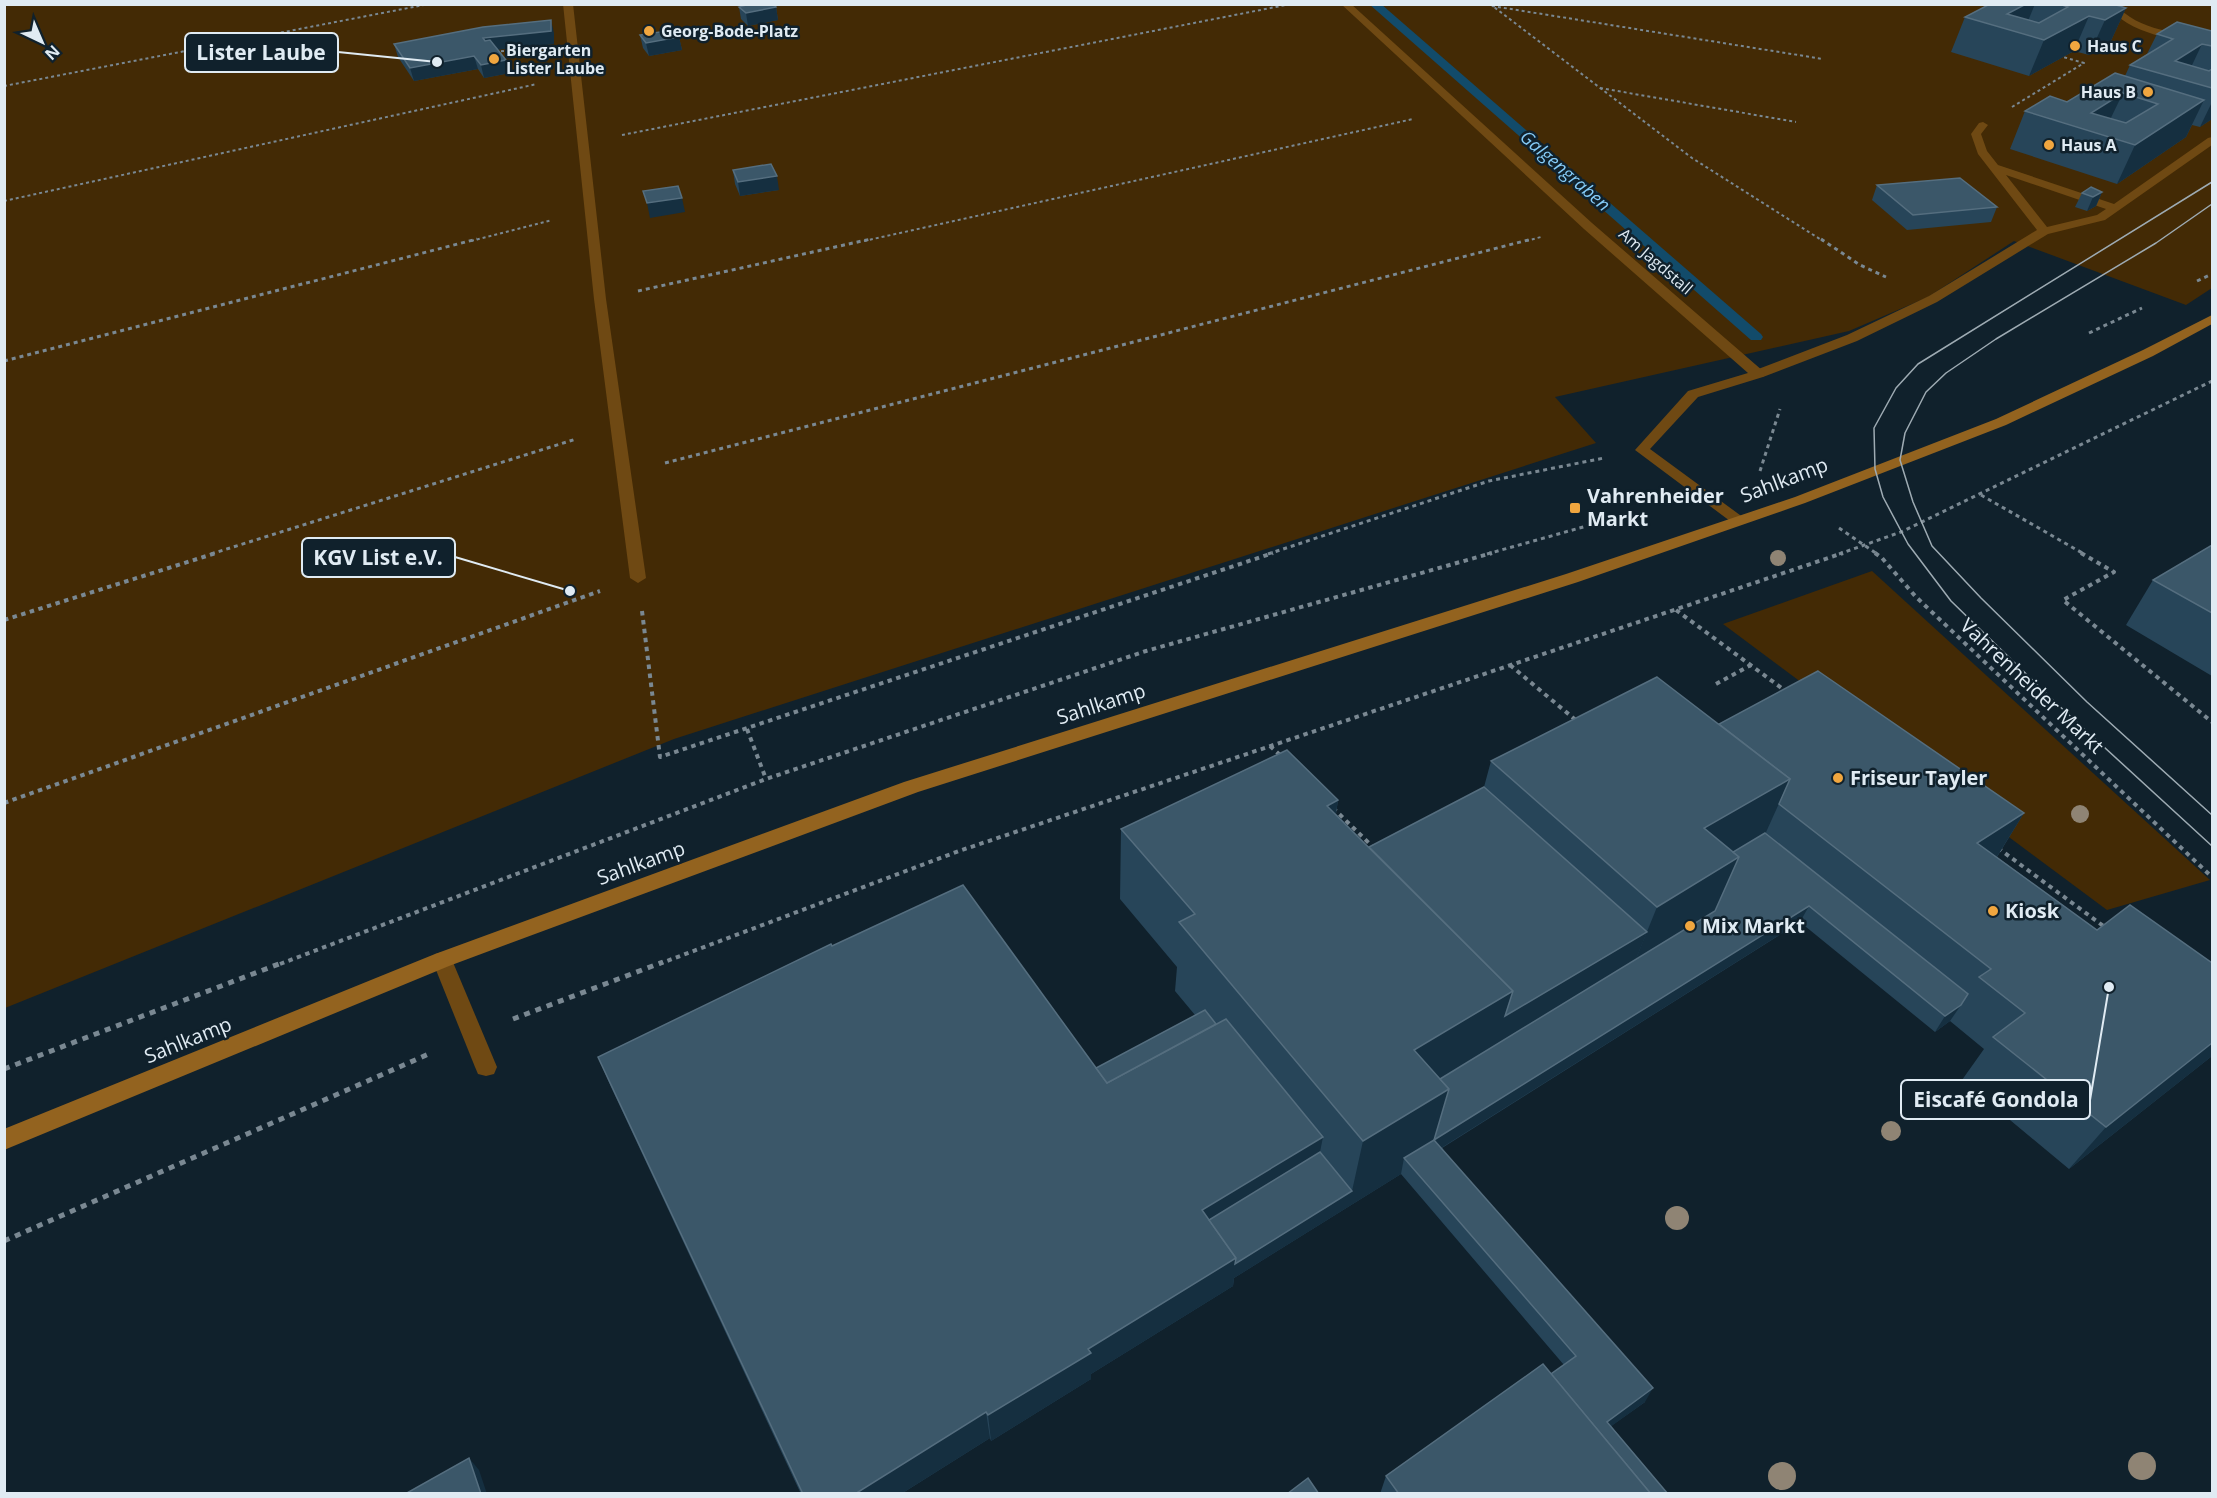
<svg xmlns="http://www.w3.org/2000/svg" width="2217" height="1498" font-family="'Open Sans',sans-serif">
	<style>
		.green { fill: #432a05 }
		.lines { fill: none; stroke-linecap: round; stroke-linejoin: round }
		.stream { fill: #124b6a; fill-rule: evenodd }
		.path-far3 { stroke: #7a8892; stroke-width: 2; stroke-dasharray: 3 3; stroke-linecap: butt }
		.path-far2 { stroke: #7a8892; stroke-width: 3; stroke-dasharray: 4 4; stroke-linecap: butt }
		.path-far1 { stroke: #7a8892; stroke-width: 4; stroke-dasharray: 4.5 4.5; stroke-linecap: butt }
		.path { stroke: #7a8892; stroke-width: 5; stroke-dasharray: 6 6; stroke-linecap: butt }
		.lane { fill: #6f4913; fill-rule: evenodd }
		.street { fill: #6f4913; fill-rule: evenodd }
		.secondary { fill: #93631f; fill-rule: evenodd }
		.tram { stroke: #9eabb3; stroke-width: 1.5 }
		.tree { fill: #8f8474 }
		.wall { fill: #274559 }
		.shaded-wall { fill: #152f40 }
		.building { fill: #3b5769; stroke: #556e7f; stroke-width: 1.5; fill-rule: evenodd }
		.poi-dot { fill: #f0a63f; stroke: #10212c; stroke-width: 2 }
		.labels { text-anchor: middle; stroke-width: 5; stroke-linejoin: round; paint-order: stroke }
		.far-poi-label { font-size: 16px; font-weight: bold; fill: #e0ebf3; stroke: #10212c; text-anchor: start }
		.far-street-label { font-size: 16px; fill: #e0ebf3; stroke: #10212c }
		.far-water-label { font-size: 18px; font-style: italic; fill: #85cbf7; stroke: #10212c }
		.street-label { font-size: 20px; fill: #e0ebf3; stroke: #10212c }
		.poi-label { font-size: 20px; font-weight: bold; fill: #e0ebf3; stroke: #10212c; text-anchor: start }
		.leader { fill: none; stroke: #e0ebf3; stroke-width: 2 }
		.callout-dot { fill: #e0ebf3; stroke: #10212c; stroke-width: 2 }
		.callout { fill: #10212c; stroke: #e0ebf3; stroke-width: 2 }
		.callout-label { font-size: 21px; text-anchor: middle; font-weight: bold; fill: #e0ebf3 }
	</style>
	<rect width="100%" height="100%" fill="#10212c"/>
	<g class="green">
		<path d="M5,5H2212V288L2186,305L2014,241L1928,297L1849,331L1555,397L1596,443L674,739L5,1008Z"/>
		<path d="M1872,571L2210,880L2107,910L1723,624Z"/>
	</g>
	<g class="lines">
		<path class="stream" d="M1369,4H1381L1761,334L1763,337L1761,340H1751Z"/>
		<g class="path-far3">
			<path d="M1490,4L1692,158L1823,241"/>
			<path d="M1492,6L1823,59"/>
			<path d="M495,52L532,48"/>
			<path d="M4,86L429,4"/>
			<path d="M1600,88L1796,122"/>
			<path d="M2012,107L2084,63L2063,57"/>
			<path d="M622,135L1291,4"/>
			<path d="M4,201L537,84"/>
			<path d="M471,241L552,220"/>
			<path d="M864,241L1413,119"/>
			<path d="M1526,241L1541,237"/>
		</g>
		<g class="path-far2">
			<path d="M1821,239L1860,265L1886,277"/>
			<path d="M2197,281L2212,274"/>
			<path d="M638,291L871,239"/>
			<path d="M2089,333L2142,308"/>
			<path d="M4,361L477,239"/>
			<path d="M665,463L1532,239"/>
			<path d="M1760,471L1780,409"/>
			<path d="M1981,495L2084,554"/>
			<path d="M1839,528L1877,554"/>
			<path d="M211,554L576,439"/>
			<path d="M1268,554L1489,481L1604,458"/>
			<path d="M1487,554L1601,522"/>
			<path d="M1839,554L1901,532L2212,381"/>
		</g>
		<g class="path-far1">
			<path d="M1875,553L1882,558L1916,597L2212,877"/>
			<path d="M2081,553L2114,572L2063,600L2212,722"/>
			<path d="M1676,610L1787,692"/>
			<path d="M642,611L660,757L1273,553"/>
			<path d="M4,620L216,553"/>
			<path d="M1510,665L1578,722"/>
			<path d="M1716,684L1751,665"/>
			<path d="M747,729L766,779"/>
			<path d="M1270,746L1281,756"/>
			<path d="M4,803L600,591"/>
			<path d="M1333,808L1375,849"/>
			<path d="M1998,848L2106,928"/>
			<path d="M280,964L766,779L1146,651L1492,553"/>
			<path d="M659,964L959,851L1843,553"/>
		</g>
		<g class="path">
			<path d="M513,1019L663,962"/>
			<path d="M4,1069L284,962"/>
			<path d="M4,1241L431,1053"/>
		</g>
		<g class="lane">
			<path d="M563,4H573L606,299L646,578L638,583L630,578L594,299Z"/>
			<path d="M2106,4H2115C2138,31 2180,34 2212,37V43C2176,41 2129,35 2106,4Z"/>
			<path d="M1983,122L1988,125L1981,134L1987,151L1998,165L2114,204L2208,138L2212,137V145L2105,220L2048,234L1937,302L1857,341L1763,377H1753L1751,374L1753,371L1847,335L1929,296L2037,230L1978,154L1971,134L1979,123ZM2006,175L2106,209L2097,215L2047,227Z"/>
			<path d="M442,952L449,954L452,960L497,1067L494,1074L486,1076L478,1074L475,1067L432,960L435,954Z"/>
		</g>
		<path class="street" d="M1341,4H1351L1592,223L1763,371L1765,374L1763,377L1698,397L1650,449L1744,518L1747,521L1744,524H1734L1635,450L1688,391L1748,373L1584,229Z"/>
		<path class="secondary" d="M2212,315V324L2153,356L2006,425L1805,503L1578,582L918,792L449,966L4,1150V1129L435,954L904,782L1566,574L1795,497L1996,419L2143,350Z"/>
		<g class="tram">
			<path d="M2212,182L1918,364L1896,388L1874,428L1875,469L1883,497L1908,544L1951,601L2056,703L2212,846"/>
			<path d="M2212,204L2156,243L1996,339L1946,373L1926,392L1905,433L1900,460L1913,502L1932,546L1981,598L2087,702L2212,815"/>
		</g>
	</g>
	<g class="tree">
		<circle cx="1778" cy="558" r="8"/>
		<circle cx="2080" cy="814" r="9"/>
		<circle cx="1891" cy="1131" r="10"/>
		<circle cx="1677" cy="1218" r="12"/>
		<circle cx="2142" cy="1466" r="14"/>
		<circle cx="1782" cy="1476" r="14"/>
	</g>
	<g class="wall">
		<path d="M1990,4H2113L2126,8L2110,43L2089,55L2074,51L2029,76L1951,52L1965,17Z"/>
		<path d="M739,7H776L778,20L748,26L741,19Z"/>
		<path d="M2212,31V119L2200,127L2192,125L2186,137L2117,184L2010,149L2025,111L2067,102L2125,76L2130,65L2147,54L2157,34Z"/>
		<path d="M554,33V44L498,49L506,60L510,73L484,78L478,69L414,81L398,57L394,44Z"/>
		<path d="M640,35L679,37L682,50L649,56L643,48Z"/>
		<path d="M733,170L779,190L740,196L735,184Z"/>
		<path d="M1877,185L1997,207L1991,222L1907,230L1872,200Z"/>
		<path d="M2102,192L2096,206L2087,211L2075,207L2082,193Z"/>
		<path d="M2212,545V676L2126,625L2153,580Z"/>
		<path d="M1719,724L2024,813L1997,857L2097,930L2212,963V1056L2069,1169L1962,1080L1984,1049L1950,1021L1935,1032L1800,922L1442,1148L1645,1402L1611,1426L1668,1494H1380L1386,1476L1551,1374L1564,1365L1401,1174L1234,1278L1233,1286L1091,1374V1379L991,1441L990,1438L901,1494H801L611,1087L598,1057L1096,1068L1195,1015L1175,991L1177,967L1120,899L1121,829L1338,800L1336,814L1369,847L1484,787L1491,761Z"/>
	</g>
	<g class="shaded-wall">
		<path d="M2026,4H2035L2023,33L2007,14Z"/>
		<path d="M776,7L778,20L748,26L746,13Z"/>
		<path d="M2126,8L2110,43L2089,55L2105,20Z"/>
		<path d="M2089,16L2074,51L2029,76L2044,40Z"/>
		<path d="M551,20L554,33V44L487,51L483,38Z"/>
		<path d="M679,37L682,50L649,56L646,43Z"/>
		<path d="M2202,44L2185,80L2175,61Z"/>
		<path d="M474,56L478,69L414,81L410,68Z"/>
		<path d="M506,60L510,73L484,78L481,65Z"/>
		<path d="M2123,93L2105,130L2091,113Z"/>
		<path d="M2204,100L2186,137L2117,184L2135,145Z"/>
		<path d="M2212,102V119L2200,127Z"/>
		<path d="M777,176L779,190L740,196L738,182Z"/>
		<path d="M2102,192L2096,206L2087,211L2093,197Z"/>
		<path d="M682,198L685,212L650,218L647,203Z"/>
		<path d="M1790,779L1758,850L1708,927L1629,976L1657,907L1704,828Z"/>
		<path d="M1338,800L1327,870V806Z"/>
		<path d="M2024,813L1996,858L1977,843Z"/>
		<path d="M1809,906L1800,922L1430,1155L1404,1158L1401,1174L1234,1278L1233,1286L1091,1374V1379L991,1441L988,1415L1088,1349L1236,1258L1352,1191L1363,1141L1449,1089Z"/>
		<path d="M1647,932L1629,976L1409,1111L1414,1050L1513,991Z"/>
		<path d="M1961,1005L1950,1021L1935,1032L1945,1016Z"/>
		<path d="M2212,1043V1056L2069,1169L2106,1127Z"/>
		<path d="M1323,1137L1317,1167L1208,1234L1202,1210Z"/>
		<path d="M1653,1388L1645,1402L1599,1435L1607,1422Z"/>
		<path d="M986,1412L990,1438L901,1494H855Z"/>
		<path d="M469,1458L479,1470L487,1494H481Z"/>
	</g>
	<g class="building">
		<path d="M750,4H774L776,7L746,13L739,7Z"/>
		<path d="M1990,4H2026L2007,14L2039,23L2068,7L2059,4H2113L2126,8L2105,20L2089,16L2044,40L1965,17Z"/>
		<path d="M551,20V31L483,38L485,41L490,40L506,60L481,65L474,56L410,68L394,44L483,27Z"/>
		<path d="M2177,22L2212,31V46L2202,44L2175,61L2209,71L2212,69V88L2130,65L2173,39L2157,34Z"/>
		<path d="M673,30L679,37L646,43L640,35Z"/>
		<path d="M2115,73L2204,100L2135,145L2025,111L2050,96L2067,102ZM2123,93L2158,104L2126,123L2091,113Z"/>
		<path d="M771,164L777,176L738,182L733,170Z"/>
		<path d="M1960,178L1997,207L1913,215L1877,185Z"/>
		<path d="M678,186L682,198L647,203L643,191Z"/>
		<path d="M2091,187L2102,192L2093,197L2082,193Z"/>
		<path d="M2212,545V613L2153,580Z"/>
		<path d="M1818,671L2024,813L1977,843L2097,930L2130,905L2212,963V1043L2106,1127L1993,1037L2025,1013L1979,977L1991,969L1779,804L1790,779L1719,724Z"/>
		<path d="M1657,677L1790,779L1704,828L1739,857L1657,907L1491,761Z"/>
		<path d="M1287,750L1338,800L1327,806L1513,991L1414,1050L1449,1089L1363,1141L1179,922L1195,914L1121,829Z"/>
		<path d="M1484,787L1647,932L1505,1016L1513,991L1369,847Z"/>
		<path d="M1765,833L1968,994L1961,1005L1945,1016L1809,906L1434,1140L1449,1089L1440,1079L1715,911L1739,857L1733,852Z"/>
		<path d="M963,885L1107,1083L1226,1019L1323,1137L1202,1210L1236,1258L1088,1349L1091,1353L988,1415L986,1412L855,1494H803L598,1057L831,944L832,946Z"/>
		<path d="M1205,1010L1216,1024L1107,1083L1096,1068Z"/>
		<path d="M1434,1140L1653,1388L1607,1422L1668,1494H1651L1551,1374L1576,1356L1404,1158Z"/>
		<path d="M1320,1152L1352,1191L1235,1264L1236,1258L1209,1220Z"/>
		<path d="M1543,1364L1651,1494H1399L1386,1476Z"/>
		<path d="M469,1458L481,1494H405Z"/>
		<path d="M1308,1478L1319,1494H1287Z"/>
	</g>
	<g class="poi-dot">
		<circle cx="649" cy="31" r="6"/>
		<circle cx="2075" cy="46" r="6"/>
		<circle cx="494" cy="59" r="6"/>
		<circle cx="2148" cy="92" r="6"/>
		<circle cx="2049" cy="145" r="6"/>
		<rect x="1569" y="502" width="12" height="12" rx="3"/>
		<circle cx="1838" cy="778" r="6"/>
		<circle cx="1993" cy="911" r="6"/>
		<circle cx="1690" cy="926" r="6"/>
	</g>
	<g class="labels">
		<g class="far-poi-label">
			<text x="661" y="37">Georg-Bode-Platz</text>
			<text x="2087" y="52">Haus C</text>
			<text x="506" y="56">Biergarten<tspan x="506" dy="18">Lister Laube</tspan></text>
			<text x="2136" y="98" text-anchor="end">Haus B</text>
			<text x="2061" y="151">Haus A</text>
		</g>
		<g class="far-street-label">
			<text transform="translate(1656 261) rotate(41)" y="6">Am Jagdstall</text>
		</g>
		<g class="far-water-label">
			<text transform="translate(1565 171) rotate(41)" y="6">Galgengraben</text>
		</g>
		<g class="street-label">
			<text transform="translate(1784 480) rotate(-21)" y="7">Sahlkamp</text>
			<text transform="translate(2032 686) rotate(43)" y="7">Vahrenheider Markt</text>
			<text transform="translate(1101 704) rotate(-18)" y="7">Sahlkamp</text>
			<text transform="translate(641 863) rotate(-20)" y="7">Sahlkamp</text>
			<text transform="translate(188 1040) rotate(-22)" y="7">Sahlkamp</text>
		</g>
		<g class="poi-label">
			<text x="1587" y="503">Vahrenheider<tspan x="1587" dy="23">Markt</tspan></text>
			<text x="1850" y="785">Friseur Tayler</text>
			<text x="2005" y="918">Kiosk</text>
			<text x="1702" y="933">Mix Markt</text>
		</g>
	</g>
	<path class="leader" d="M437 62L338 52M570 591L455 557M2109 987L2090 1100"/>
	<g class="callout-dot">
		<circle cx="437" cy="62" r="6"/>
		<circle cx="570" cy="591" r="6"/>
		<circle cx="2109" cy="987" r="6"/>
	</g>
	<g class="callout">
		<rect x="185" y="33" width="153" height="39" rx="6"/>
		<rect x="302" y="538" width="153" height="39" rx="6"/>
		<rect x="1901" y="1080" width="189" height="39" rx="6"/>
	</g>
	<g class="callout-label">
		<text x="261" y="60">Lister Laube</text>
		<text x="378" y="565">KGV List e.V.</text>
		<text x="1996" y="1107">Eiscafé Gondola</text>
	</g>
	<rect width="2217" height="1498" fill="none" stroke="#e0ebf3" stroke-width="12"/>
	<g transform="translate(42 42) rotate(136)" stroke="#10212c" stroke-width="4.5" paint-order="stroke">
	<path d="M0-4.5L10 22L0 15L-10 22Z" fill="#e0ebf3"/>
	<text y="-9" font-size="16" font-weight="bold" text-anchor="middle" fill="#e0ebf3">N</text>
	</g>
</svg>
